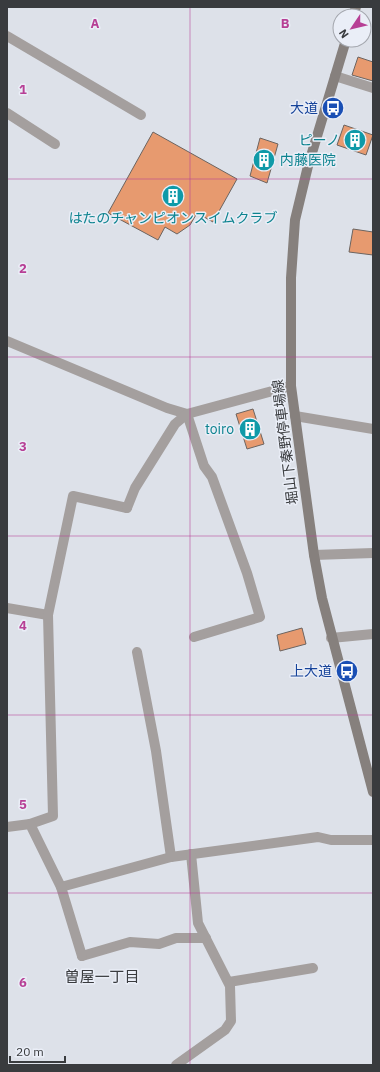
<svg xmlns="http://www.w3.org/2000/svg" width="380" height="1072" font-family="'IBM Plex Sans','Noto Sans JP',sans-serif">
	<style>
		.building { fill: #e79a6f; stroke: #6c6460 }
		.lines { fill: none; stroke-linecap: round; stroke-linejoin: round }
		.service { stroke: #a49f9e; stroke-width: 10 }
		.minor { stroke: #a49f9e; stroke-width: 10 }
		.secondary { stroke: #86807d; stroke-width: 10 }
		.grid { fill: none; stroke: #b73f95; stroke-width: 1; stroke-opacity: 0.55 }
		.labels { text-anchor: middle; stroke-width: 3; stroke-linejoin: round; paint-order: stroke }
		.transit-label { font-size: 14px; fill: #164399; stroke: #eaeef7; text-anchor: end }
		.culture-label { font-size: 14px; fill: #0d838f; stroke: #eaeef7; text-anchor: end }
		.street-label { font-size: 14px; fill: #393b3e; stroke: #eaeef7 }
		.neighbourhood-label { font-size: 15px; fill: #393b3e; stroke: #eaeef7 }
		.grid-label { font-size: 13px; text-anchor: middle; font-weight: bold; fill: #b73f95; stroke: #eaeef7; stroke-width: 3; stroke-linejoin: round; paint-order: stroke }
	</style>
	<rect width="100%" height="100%" fill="#dde1e9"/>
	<g class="building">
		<path d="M358,57L373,62V81L352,75Z"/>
		<path d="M344,125L373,135L366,155L337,145Z"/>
		<path d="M153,132L237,179L213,222L197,213L190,225L177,234L165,227L158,240L108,213Z"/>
		<path d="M260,138L278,144L267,183L250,176Z"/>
		<path d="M353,229L373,232V255L349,252Z"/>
		<path d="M253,409L264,444L247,449L236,414Z"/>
		<path d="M302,628L306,644L280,651L277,635Z"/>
	</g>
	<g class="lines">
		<g class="service">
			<path d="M7,36L141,115"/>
			<path d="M335,76L373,88"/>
			<path d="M7,113L55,144"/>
			<path d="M314,555L373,553"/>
			<path d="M7,608L48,615"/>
			<path d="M137,652L156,751L171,857"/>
			<path d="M30,824L53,816L48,615L73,496L127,508"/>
			<path d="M82,956L130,942L159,944L176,938H206"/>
			<path d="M229,982L313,968"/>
		</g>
		<g class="minor">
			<path d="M7,341L167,408L187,414"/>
			<path d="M187,414L204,466L212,477L247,573L260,617L194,637"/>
			<path d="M295,416L373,429"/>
			<path d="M127,508L135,488L175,424L187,414L291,386"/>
			<path d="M331,638L373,634"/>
			<path d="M7,827L30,824L61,887L171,857L318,837L331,840H373"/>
			<path d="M61,887L82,956"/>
			<path d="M176,1065L225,1030L231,1021L230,986L198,923L191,854"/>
		</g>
		<g class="secondary">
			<path d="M353,16L356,7"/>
			<path d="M346,40L308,166L295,220L291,278V386L314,555L322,598L373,792"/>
		</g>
	</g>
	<path class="grid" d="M190,7V1065M7,179H373M7,357H373M7,536H373M7,715H373M7,893H373"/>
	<defs>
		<g id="bus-disc" transform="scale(1.15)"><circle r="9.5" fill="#1a4fb4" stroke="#eaeef7"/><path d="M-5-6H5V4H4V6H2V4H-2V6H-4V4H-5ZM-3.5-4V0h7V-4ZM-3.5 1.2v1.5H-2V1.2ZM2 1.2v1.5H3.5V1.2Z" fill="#fff"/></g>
		<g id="building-disc" transform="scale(1.15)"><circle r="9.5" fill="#0f9aa8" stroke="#eaeef7"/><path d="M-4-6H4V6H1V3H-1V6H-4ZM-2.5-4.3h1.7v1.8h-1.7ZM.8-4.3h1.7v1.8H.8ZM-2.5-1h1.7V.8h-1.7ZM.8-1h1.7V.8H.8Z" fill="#fff"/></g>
	</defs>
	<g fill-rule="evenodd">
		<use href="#bus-disc" x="333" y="108"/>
		<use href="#building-disc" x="355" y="140"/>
		<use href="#building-disc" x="264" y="160"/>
		<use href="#building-disc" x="173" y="196"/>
		<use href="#building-disc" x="250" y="429"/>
		<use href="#bus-disc" x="347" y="671"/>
	</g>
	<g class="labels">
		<g class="transit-label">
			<text x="318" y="113">大道</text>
			<text x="332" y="676">上大道</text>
		</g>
		<g class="culture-label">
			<text x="340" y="145">ピーノ</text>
			<text x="280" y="165" text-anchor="start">内藤医院</text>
			<text x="173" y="223" text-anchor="middle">はたのチャンピオンスイムクラブ</text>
			<text x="234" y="434">toiro</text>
		</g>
		<g class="street-label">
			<text transform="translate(285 442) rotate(-97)" y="5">堀山下秦野停車場線</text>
		</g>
		<g class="neighbourhood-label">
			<text x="102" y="982">曽屋一丁目</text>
		</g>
	</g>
	<g class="grid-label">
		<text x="95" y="28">A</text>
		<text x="285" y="28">B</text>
		<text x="23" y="94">1</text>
		<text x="23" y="273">2</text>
		<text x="23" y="451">3</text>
		<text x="23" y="630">4</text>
		<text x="23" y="809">5</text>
		<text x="23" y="987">6</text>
	</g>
	<rect width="380" height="1072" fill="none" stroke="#393b3e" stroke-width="16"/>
	<g transform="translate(352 28) rotate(235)"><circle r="19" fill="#eaeef7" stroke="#a3a6ad"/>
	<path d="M0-3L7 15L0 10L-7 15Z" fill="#b73f95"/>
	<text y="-6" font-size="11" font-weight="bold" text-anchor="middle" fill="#393b3e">N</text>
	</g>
	<path d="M10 1056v6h55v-6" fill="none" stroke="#393b3e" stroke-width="2"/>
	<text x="16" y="1056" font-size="12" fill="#393b3e" stroke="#eaeef7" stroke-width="3" paint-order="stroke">20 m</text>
</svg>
